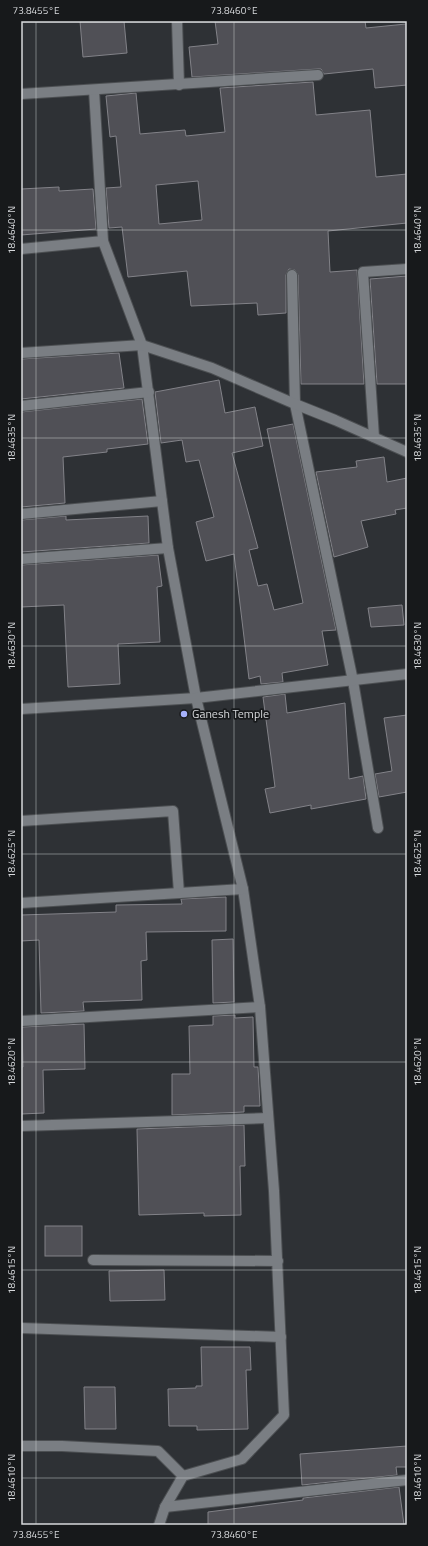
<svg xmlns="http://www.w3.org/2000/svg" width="428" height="1546" font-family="'Titillium Web',sans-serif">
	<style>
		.building { fill: #505056; stroke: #828288; fill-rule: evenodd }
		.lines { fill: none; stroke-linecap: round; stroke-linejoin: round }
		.minor-casing { stroke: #4c4f52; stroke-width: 12 }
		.minor { stroke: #7a7e83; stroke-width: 10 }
		.ticks { fill: none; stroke: #d7d9dc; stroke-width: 1; stroke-opacity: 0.45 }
		.poi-dot { fill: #a6b1fc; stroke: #17191b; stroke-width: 1.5 }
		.labels { text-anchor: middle; stroke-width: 3.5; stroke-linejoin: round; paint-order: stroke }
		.poi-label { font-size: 12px; fill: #d7d9dc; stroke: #17191b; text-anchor: start }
		.neatline { fill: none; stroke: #d7d9dc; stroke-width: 1.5 }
		.ticks-label { font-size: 10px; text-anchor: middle; fill: #d7d9dc }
	</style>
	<rect width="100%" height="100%" fill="#2e3135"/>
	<g class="building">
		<path d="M80,21H124L127,53L83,57Z"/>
		<path d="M215,21H365L366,28L406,24L407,85L375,88L373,69L324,74L321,69H318L192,77L189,47L218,44Z"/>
		<path d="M313,82L316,115L370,110L376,177L407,174V223L328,231L330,272L357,270L364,384H301L298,275L295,270L289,269L286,275V313L258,315L257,303L191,306L187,271L128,277L122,227L109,228L106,188L121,187L116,136L110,137L106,96L136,93L140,134L185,130L186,136L225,132L220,88ZM198,181L202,220L159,224L156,185Z"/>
		<path d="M59,187V191L93,189L96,229L21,235V189Z"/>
		<path d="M407,276V384H377L370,279Z"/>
		<path d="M119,353L124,388L21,399V359Z"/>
		<path d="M219,380L225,413L255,407L263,446L232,453L258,548L249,550L258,586L267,584L274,610L303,603L267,429L293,424L336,630L322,631L328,665L282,673L283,682L261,684L260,676L249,679L234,554L206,561L196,522L214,517L199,460L186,462L182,440L161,443L155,392Z"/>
		<path d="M142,399L148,444L107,449V452L63,457L65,503L21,507V412Z"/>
		<path d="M384,457L387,482L407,478V508L395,510L396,514L361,521L368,547L334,557L316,472L357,467L356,461Z"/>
		<path d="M66,516V520L148,516L149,543L21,552V520Z"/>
		<path d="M158,555L162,586L157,587L160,642L118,644L120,684L68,687L64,605L21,607V565Z"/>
		<path d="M402,605L404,625L371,627L368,608Z"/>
		<path d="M285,694L287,713L345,703L349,779L363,776L366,799L311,809V805L270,813L265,789L275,787L263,697Z"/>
		<path d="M407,715V792L379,797L375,774L392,771L384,718Z"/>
		<path d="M226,897V931L146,932L147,960L141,961L142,1000L83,1002L84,1011L41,1013L39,940L21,941V915L116,912V905L182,904L181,899Z"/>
		<path d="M233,939L234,1002L213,1003L212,940Z"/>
		<path d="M235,1015V1018L253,1017L254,1067H258L260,1106H244V1112L172,1115V1074H190L189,1026L213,1025V1016Z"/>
		<path d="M84,1024L85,1069L43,1070L44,1113L21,1114V1067H23L22,1027Z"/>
		<path d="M244,1125L245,1166H240L241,1215L204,1216V1213L139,1215L137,1129Z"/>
		<rect x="45" y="1226" width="37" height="30"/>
		<path d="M164,1270L165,1300L110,1301L109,1271Z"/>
		<path d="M201,1347H250L251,1370H246L248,1429L197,1430V1426H169L168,1389L196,1388V1386H202Z"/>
		<path d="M84,1387H115L116,1429H85Z"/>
		<path d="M407,1446V1467H396L397,1475L302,1485L300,1454Z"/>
		<path d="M399,1487L404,1525H208V1512L303,1500V1498Z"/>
	</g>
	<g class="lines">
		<g class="minor-casing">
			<g id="minor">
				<path d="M177,21L179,85"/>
				<path d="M94,90L103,241L142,345L168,548L196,698L243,889L260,1007L274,1191L284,1415L242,1459L183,1476L165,1507L159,1525"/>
				<path d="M21,94L318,75"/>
				<path d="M21,249L103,241"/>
				<path d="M292,275L295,404L353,681L378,828"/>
				<path d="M21,353L142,345L212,368L295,404L335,420L407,452"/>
				<path d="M21,406L149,392"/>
				<path d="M374,437L363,272L407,269"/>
				<path d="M21,514L162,501"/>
				<path d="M21,559L168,548"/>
				<path d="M21,709L196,698L407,674"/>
				<path d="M21,821L173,811L179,893"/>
				<path d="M21,903L243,889"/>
				<path d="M21,1021L260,1007"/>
				<path d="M21,1126L268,1118"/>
				<path d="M93,1260L278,1261"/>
				<path d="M21,1328L281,1337"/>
				<path d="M21,1446H62L158,1451L183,1476"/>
				<path d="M165,1507L407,1480"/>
			</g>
		</g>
		<use href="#minor" class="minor"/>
	</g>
	<path class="ticks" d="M36,21V1525M234,21V1525M21,22H407M21,230H407M21,438H407M21,646H407M21,854H407M21,1062H407M21,1270H407M21,1478H407"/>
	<circle class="poi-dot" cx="184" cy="714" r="4"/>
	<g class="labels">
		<g class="poi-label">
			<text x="192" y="718">Ganesh Temple</text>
		</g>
	</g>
	<rect width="428" height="1546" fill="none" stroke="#17191b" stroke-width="44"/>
	<rect x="22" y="22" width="384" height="1502" class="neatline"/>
	<g class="ticks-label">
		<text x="36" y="14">73.8455°E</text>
		<text x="234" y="14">73.8460°E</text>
		<text transform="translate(11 230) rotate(-90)" y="4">18.4640°N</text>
		<text transform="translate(417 230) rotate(-90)" y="4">18.4640°N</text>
		<text transform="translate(11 438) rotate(-90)" y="4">18.4635°N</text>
		<text transform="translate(417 438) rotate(-90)" y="4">18.4635°N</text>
		<text transform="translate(11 646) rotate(-90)" y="4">18.4630°N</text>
		<text transform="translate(417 646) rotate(-90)" y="4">18.4630°N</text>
		<text transform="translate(11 854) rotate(-90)" y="4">18.4625°N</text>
		<text transform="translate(417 854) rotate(-90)" y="4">18.4625°N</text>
		<text transform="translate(11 1062) rotate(-90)" y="4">18.4620°N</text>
		<text transform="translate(417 1062) rotate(-90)" y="4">18.4620°N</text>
		<text transform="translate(11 1270) rotate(-90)" y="4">18.4615°N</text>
		<text transform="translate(417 1270) rotate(-90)" y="4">18.4615°N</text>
		<text transform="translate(11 1478) rotate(-90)" y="4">18.4610°N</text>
		<text transform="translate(417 1478) rotate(-90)" y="4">18.4610°N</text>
		<text x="36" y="1538">73.8455°E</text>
		<text x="234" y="1538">73.8460°E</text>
	</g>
</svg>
